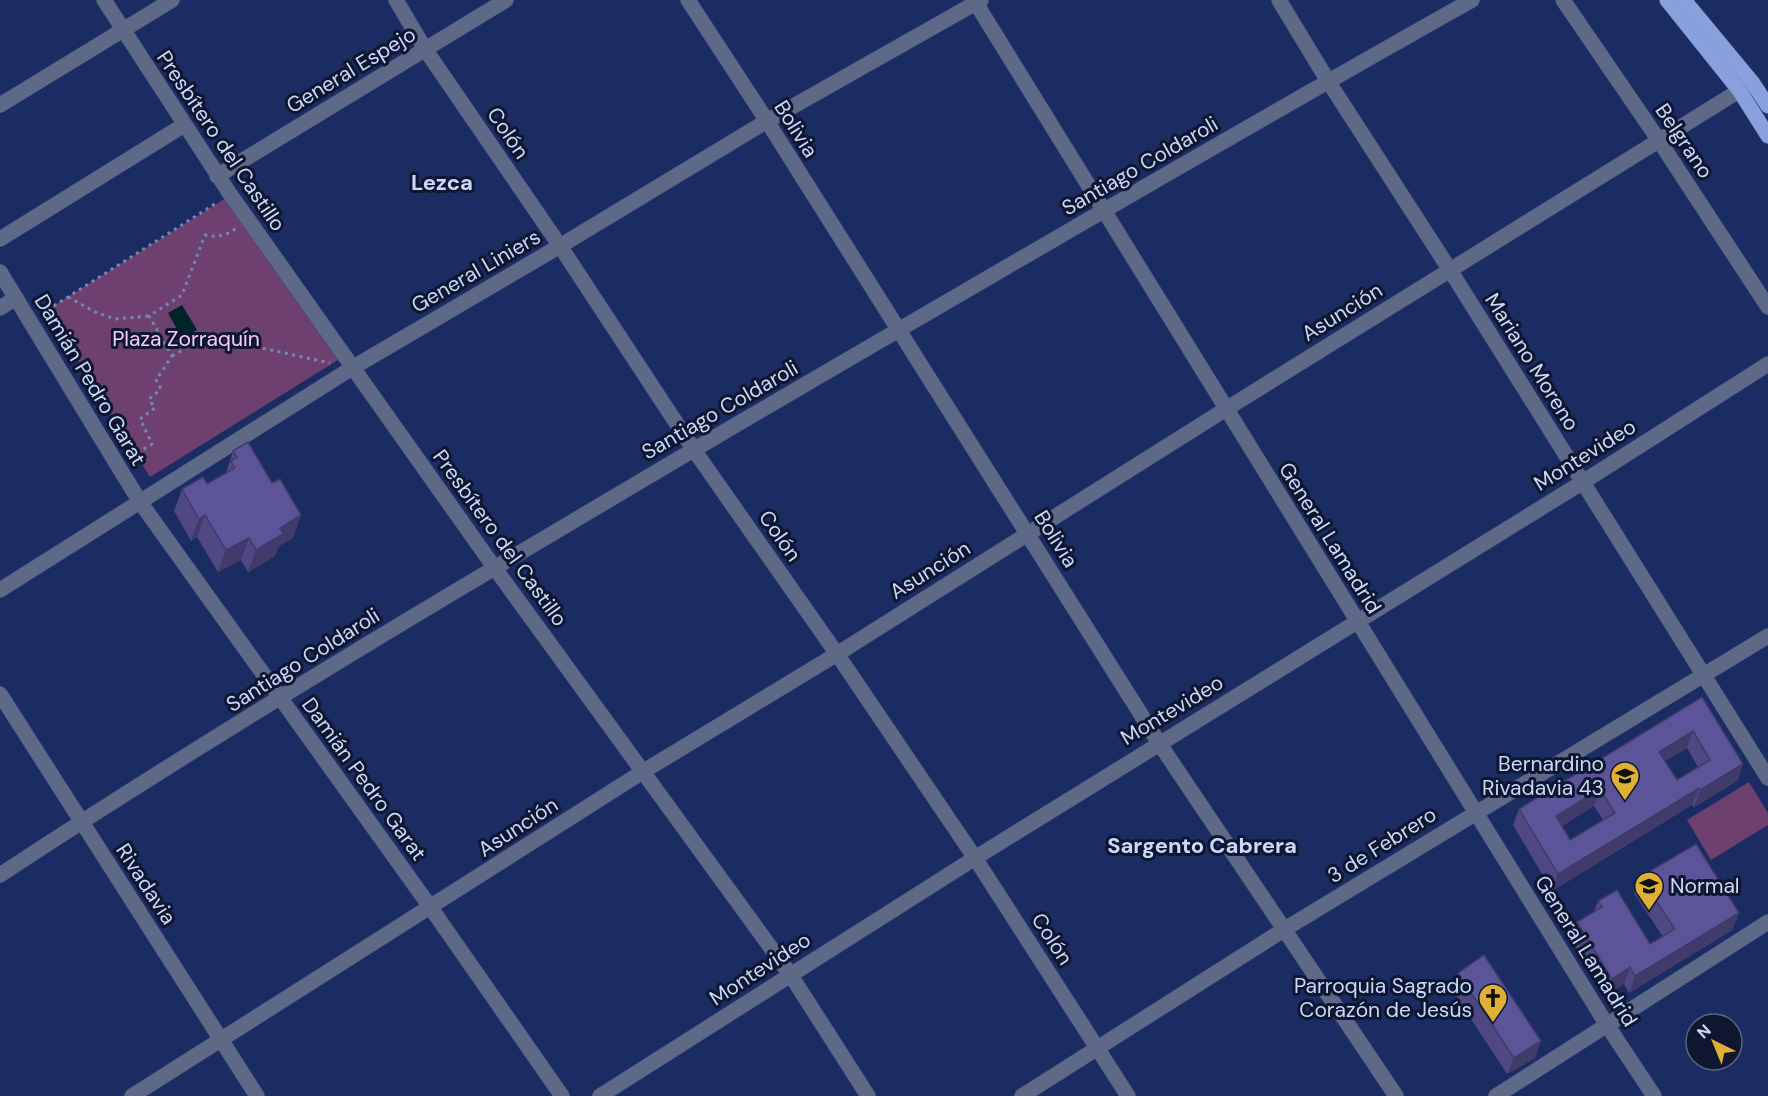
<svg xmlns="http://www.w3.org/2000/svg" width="1768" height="1096" font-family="'DM Sans',sans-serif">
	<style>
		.green { fill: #6e406f }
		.water { fill: #002328 }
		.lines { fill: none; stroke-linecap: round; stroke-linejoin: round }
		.minor-casing { stroke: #36487a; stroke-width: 16 }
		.major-casing { stroke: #36487a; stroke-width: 16 }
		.path { stroke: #7586b2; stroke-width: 3; stroke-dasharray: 3 4.5; stroke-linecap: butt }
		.minor { stroke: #5d6986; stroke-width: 15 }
		.major { stroke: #88a0dc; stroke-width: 15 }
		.wall { fill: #4f4883; fill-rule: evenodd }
		.shaded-wall { fill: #403b6a }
		.building { fill: #5c5498; stroke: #403b6a; stroke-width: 1.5; fill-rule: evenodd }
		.labels { text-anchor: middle; stroke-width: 6; stroke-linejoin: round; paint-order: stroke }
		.street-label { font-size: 21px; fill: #cad9fb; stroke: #0e172f }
		.park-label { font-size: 21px; fill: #facafa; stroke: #0e172f }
		.poi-label { font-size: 21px; fill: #cad9fb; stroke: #0e172f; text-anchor: end }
		.neighbourhood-label { font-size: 22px; font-weight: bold; fill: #cad9fb; stroke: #0e172f }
	</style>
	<rect width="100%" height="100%" fill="#1a2c62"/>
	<g class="green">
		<path d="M234,193L338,360L150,477L47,310Z"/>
		<path d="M1749,782L1768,813V825L1711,860L1687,820Z"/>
	</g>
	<path class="water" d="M182,305L197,330L182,338L168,313Z"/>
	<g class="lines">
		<g class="minor-casing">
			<g id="minor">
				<path d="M104,0L230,194L494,567L790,974L868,1096"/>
				<path d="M396,0L425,49L560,246L694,450L837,654L975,858L1128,1096"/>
				<path d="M688,0L767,121L1159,743L1396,1096"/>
				<path d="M974,0L1607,1025L1654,1096"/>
				<path d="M1279,0L1328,81L1450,270L1768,778"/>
				<path d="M1563,0L1658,139L1768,307"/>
				<path d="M0,105L172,0"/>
				<path d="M217,176L506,0"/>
				<path d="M0,239L184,125"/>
				<path d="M0,272L140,502L431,908L562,1096"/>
				<path d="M0,308L16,298"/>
				<path d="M0,590L352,368L560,246L767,121L981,0"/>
				<path d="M0,694L257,1096"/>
				<path d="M0,875C240,717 487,572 734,426C979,283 1225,139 1472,0"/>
				<path d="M132,1096L644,771L837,654L1226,409L1750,84"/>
				<path d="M600,1096L975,858L1583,482L1768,364"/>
				<path d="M1022,1096L1285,929L1768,636"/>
				<path d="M1496,1096L1768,922"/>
			</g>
		</g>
		<g class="major-casing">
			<g id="major">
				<path d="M1667,0L1739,90L1768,136"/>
				<path d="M1684,0L1752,82L1768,106"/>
			</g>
		</g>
		<g class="path">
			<path d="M68,297L95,312L115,319L149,316"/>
			<path d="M41,314L218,202"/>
			<path d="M172,356L207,336L330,363"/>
			<path d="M131,457L152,444L140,419L155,408L149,399L160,390V385L156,380L172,356L149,316L182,295L205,235C218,238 226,235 237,228"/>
		</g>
		<use href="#minor" class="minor"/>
		<use href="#major" class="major"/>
	</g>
	<g class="wall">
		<path d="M233,451L272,483L301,515L293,538L279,546L275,556L248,572L241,560L218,572L197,537L191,541L174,511L182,489L207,484L226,473Z"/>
		<path d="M1702,697L1743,764L1737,781L1694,807L1692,805L1552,891L1513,825L1519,809ZM1687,748L1698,767L1677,780L1665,761ZM1594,806L1603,820L1570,840L1562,826Z"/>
		<path d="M1640,877L1739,913L1732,930L1629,993L1624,984L1606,995L1571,939L1577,922L1594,911L1598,901L1650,944L1663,937L1634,893Z"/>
		<path d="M1458,973L1541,1041L1535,1058L1507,1074L1452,990Z"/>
	</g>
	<g class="shaded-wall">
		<path d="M205,515L197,537L191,541L199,519Z"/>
		<path d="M301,515L293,538L279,546L275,556L248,572L256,550L280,528Z"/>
		<path d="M249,538L241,560L218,572L226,550Z"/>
		<path d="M1693,731L1687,748L1653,768L1659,752Z"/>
		<path d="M1743,764L1737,781L1694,807L1700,790Z"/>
		<path d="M1699,788L1692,805L1552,891L1558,874Z"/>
		<path d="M1600,789L1594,806L1550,833L1556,816Z"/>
		<path d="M1739,913L1732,930L1629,993L1635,976Z"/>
		<path d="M1630,967L1624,984L1606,995L1612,979Z"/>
		<path d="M1541,1041L1535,1058L1507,1074L1514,1058Z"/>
	</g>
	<g class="building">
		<path d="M248,442L272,483L280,479L301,515L280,528L283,534L256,550L249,538L226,550L205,515L199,519L182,489L203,477L207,484L235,468L231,461L237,457L233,451Z"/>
		<path d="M1702,697L1743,764L1700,790L1699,788L1558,874L1519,809ZM1693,731L1710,760L1677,780L1659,752ZM1600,789L1615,813L1570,840L1556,816Z"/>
		<path d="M1696,844L1739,913L1635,976L1630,967L1612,979L1577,922L1602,907L1598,901L1617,890L1650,944L1675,929L1640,877Z"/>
		<path d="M1484,955L1541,1041L1514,1058L1458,973Z"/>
	</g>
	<defs>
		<g id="school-pin" transform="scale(1.5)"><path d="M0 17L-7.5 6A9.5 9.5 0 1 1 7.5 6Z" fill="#dfb034" stroke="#0e172f"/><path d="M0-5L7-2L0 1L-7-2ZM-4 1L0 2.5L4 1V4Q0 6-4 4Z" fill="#111"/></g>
		<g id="church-pin" transform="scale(1.5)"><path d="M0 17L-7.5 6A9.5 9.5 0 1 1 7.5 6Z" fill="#dfb034" stroke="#0e172f"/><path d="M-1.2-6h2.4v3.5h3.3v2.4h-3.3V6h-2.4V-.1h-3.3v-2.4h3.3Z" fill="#111"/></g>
	</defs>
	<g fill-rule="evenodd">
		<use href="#school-pin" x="1625" y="776"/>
		<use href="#school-pin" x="1649" y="886"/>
		<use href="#church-pin" x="1493" y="998"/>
	</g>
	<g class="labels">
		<g class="street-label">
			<text transform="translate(351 70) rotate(-31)" y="7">General Espejo</text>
			<text transform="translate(796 129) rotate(58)" y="7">Bolivia</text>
			<text transform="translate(508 133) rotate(56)" y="7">Colón</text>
			<text transform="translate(221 141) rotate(56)" y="7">Presbítero del Castillo</text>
			<text transform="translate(1684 141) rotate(56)" y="7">Belgrano</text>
			<text transform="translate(1140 166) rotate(-30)" y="7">Santiago Coldaroli</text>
			<text transform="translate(476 271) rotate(-30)" y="7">General Liniers</text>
			<text transform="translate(1342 312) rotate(-32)" y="7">Asunción</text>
			<text transform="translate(1532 362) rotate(58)" y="7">Mariano Moreno</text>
			<text transform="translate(90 380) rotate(59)" y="7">Damián Pedro Garat</text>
			<text transform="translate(720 410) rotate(-30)" y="7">Santiago Coldaroli</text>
			<text transform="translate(1585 455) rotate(-32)" y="7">Montevideo</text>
			<text transform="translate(780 536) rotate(55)" y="7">Colón</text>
			<text transform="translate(500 538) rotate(54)" y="7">Presbítero del Castillo</text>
			<text transform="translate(1330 538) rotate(58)" y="7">General Lamadrid</text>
			<text transform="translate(1056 539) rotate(58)" y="7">Bolivia</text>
			<text transform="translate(930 570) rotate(-32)" y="7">Asunción</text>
			<text transform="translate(303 660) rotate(-32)" y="7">Santiago Coldaroli</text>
			<text transform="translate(1172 710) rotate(-31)" y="7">Montevideo</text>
			<text transform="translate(364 779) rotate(54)" y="7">Damián Pedro Garat</text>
			<text transform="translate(518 827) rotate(-33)" y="7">Asunción</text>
			<text transform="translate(1382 845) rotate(-32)" y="7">3 de Febrero</text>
			<text transform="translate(146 884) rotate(57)" y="7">Rivadavia</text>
			<text transform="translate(1052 939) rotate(57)" y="7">Colón</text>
			<text transform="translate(1586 951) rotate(58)" y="7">General Lamadrid</text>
			<text transform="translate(760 969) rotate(-33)" y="7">Montevideo</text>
		</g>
		<g class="park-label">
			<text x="186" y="346">Plaza Zorraquín</text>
		</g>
		<g class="poi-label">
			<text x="1604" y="771">Bernardino<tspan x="1604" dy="24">Rivadavia 43</tspan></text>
			<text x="1670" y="893" text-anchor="start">Normal</text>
			<text x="1472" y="993">Parroquia Sagrado<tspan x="1472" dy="24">Corazón de Jesús</tspan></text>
		</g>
		<g class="neighbourhood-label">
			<text x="442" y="190">Lezca</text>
			<text x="1202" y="853">Sargento Cabrera</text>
		</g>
	</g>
	<g transform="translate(1714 1042) rotate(317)"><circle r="28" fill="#0e172f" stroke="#596581" stroke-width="1.5"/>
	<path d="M0-4.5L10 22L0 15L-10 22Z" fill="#dfb034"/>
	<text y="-9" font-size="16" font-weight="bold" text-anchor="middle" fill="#cad9fb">N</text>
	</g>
</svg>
